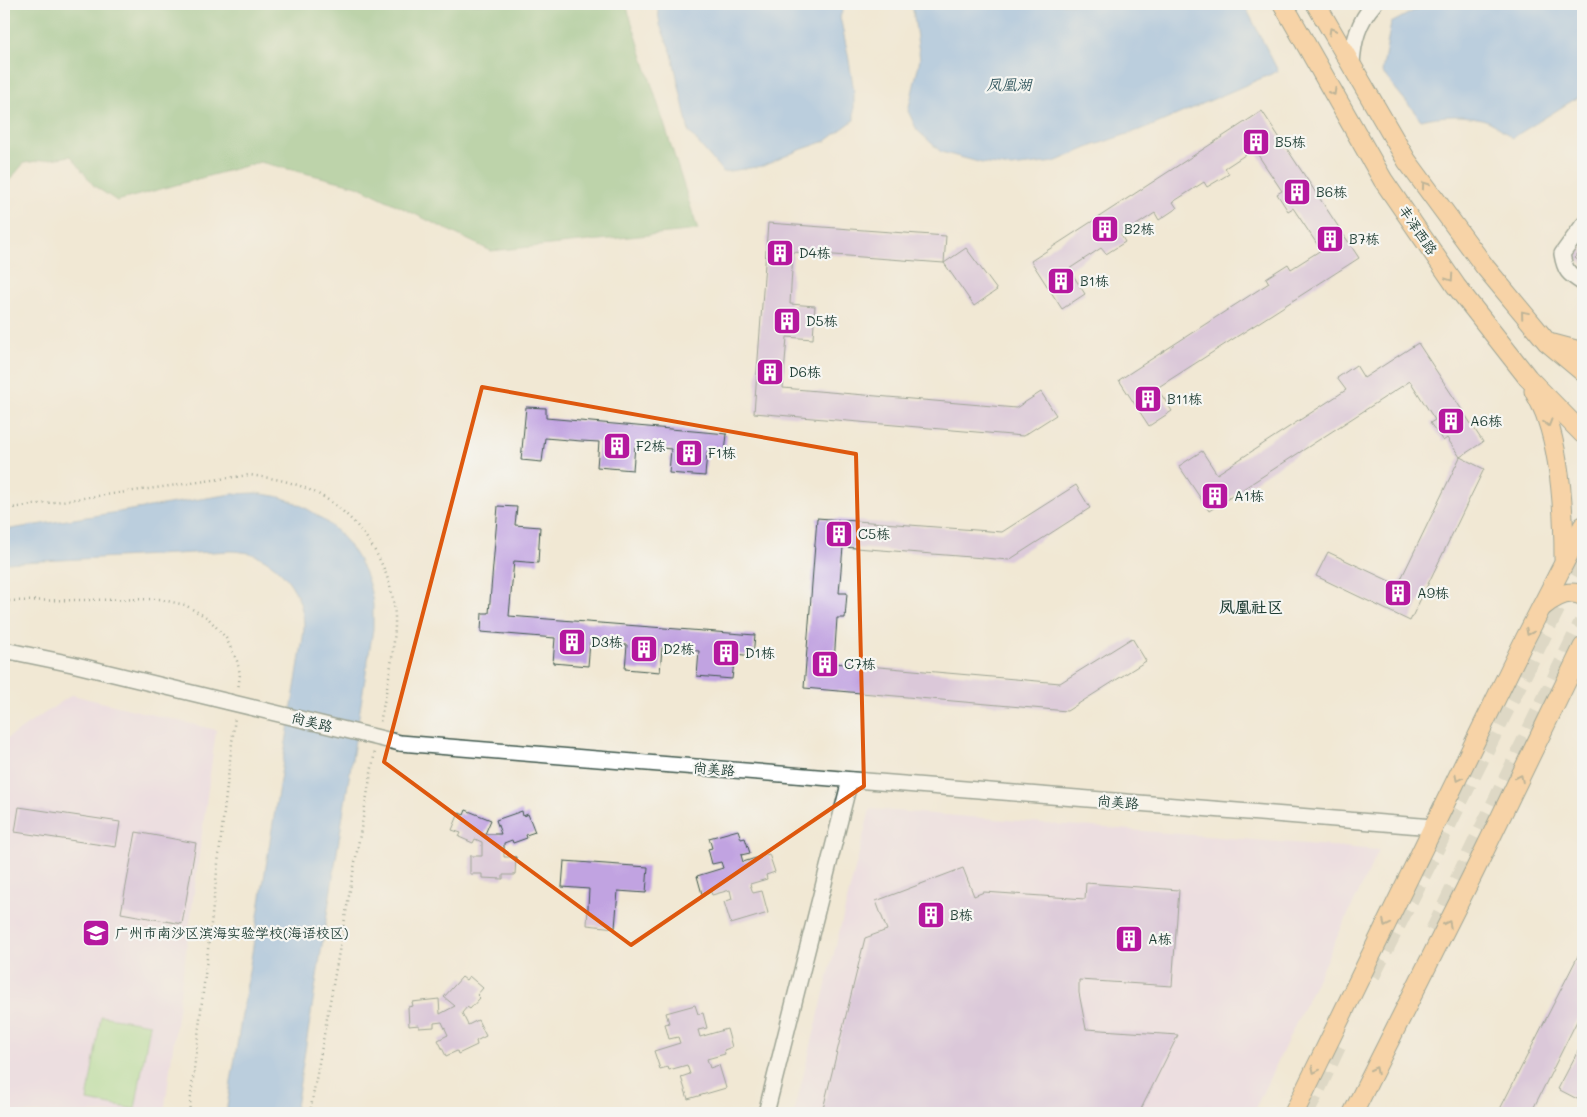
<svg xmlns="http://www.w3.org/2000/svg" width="1587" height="1117" font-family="Mali,'LXGW WenKai TC',sans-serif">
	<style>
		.built { fill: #e7d2ef }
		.green { fill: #9eda8e; stroke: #5e8c61 }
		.forest { fill: #7eba79; stroke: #4e7c56 }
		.water { fill: #7aafe8; stroke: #4c768e }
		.building { fill: #c1a3e1 }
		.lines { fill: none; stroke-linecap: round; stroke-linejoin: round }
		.major-tunnel { stroke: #c7c6b4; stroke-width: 19; stroke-dasharray: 19 9; stroke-linecap: butt }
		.minor-casing { stroke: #3e574c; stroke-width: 18 }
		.major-casing { stroke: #3e574c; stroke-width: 21 }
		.path { stroke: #3e574c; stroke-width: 2.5; stroke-dasharray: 1 4; stroke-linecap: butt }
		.minor { stroke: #fff; stroke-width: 15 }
		.major { stroke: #febb71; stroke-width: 19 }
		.minor-bridge-casing { stroke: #3e574c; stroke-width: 18; stroke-linecap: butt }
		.minor-bridge { stroke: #fff; stroke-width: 15 }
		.oneway { stroke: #83764f }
		.marked { fill: none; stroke: #de580e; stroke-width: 4; stroke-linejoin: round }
		.labels { text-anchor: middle; stroke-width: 4.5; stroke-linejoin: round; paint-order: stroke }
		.poi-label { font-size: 14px; fill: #1f3d34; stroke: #f6f6f2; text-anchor: start }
		.street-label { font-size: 14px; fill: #1f3d34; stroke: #f6f6f2 }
		.water-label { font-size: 15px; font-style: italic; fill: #365a61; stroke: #f6f6f2 }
		.quarter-label { font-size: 16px; font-weight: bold; fill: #1f3d34; stroke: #f6f6f2 }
	</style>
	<rect width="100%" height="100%" fill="#f6f6f2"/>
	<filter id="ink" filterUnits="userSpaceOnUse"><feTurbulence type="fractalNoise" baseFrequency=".02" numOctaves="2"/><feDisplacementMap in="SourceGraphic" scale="10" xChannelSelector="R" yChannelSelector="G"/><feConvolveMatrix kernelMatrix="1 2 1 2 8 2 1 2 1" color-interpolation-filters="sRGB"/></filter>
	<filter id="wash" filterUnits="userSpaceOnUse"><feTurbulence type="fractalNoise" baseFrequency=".0096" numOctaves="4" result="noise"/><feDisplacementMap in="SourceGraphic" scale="20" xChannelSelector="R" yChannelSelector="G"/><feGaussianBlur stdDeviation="1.12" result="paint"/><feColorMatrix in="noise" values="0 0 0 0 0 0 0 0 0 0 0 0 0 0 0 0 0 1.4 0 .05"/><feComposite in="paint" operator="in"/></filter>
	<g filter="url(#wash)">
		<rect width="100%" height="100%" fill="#f1e8d4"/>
		<g class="built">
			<path d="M72,695L216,730L164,1113H4V753L6,739Z"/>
			<path d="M870,809L1379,850L1253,1113H794Z"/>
		</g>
		<path class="green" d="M101,1016L150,1024L135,1109L87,1101Z"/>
		<path class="forest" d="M4,4H626L698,230L491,251L357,186L260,162L117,201L94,186L71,156L24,163L4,187Z"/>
		<g class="water">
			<path d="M657,4H845L840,17L848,54L854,92V120L826,141L797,151L763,166L723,172L689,132L672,54L660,25Z"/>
			<path d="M911,4H1244L1278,71L1154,125L1092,146L1054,162L1011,167L982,163L941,152L917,130L908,111L920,59L913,10Z"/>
			<path d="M1425,4H1583V94L1512,138C1505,132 1497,125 1488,121C1471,114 1439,115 1421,120L1382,72L1391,23L1419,8Z"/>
			<path d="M256,493C265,495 275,495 283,498C330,514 368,555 373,605C373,613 373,621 373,629L295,1113H226L302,644C303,638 304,631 304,625C303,592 280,562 249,553C243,552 236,551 230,551L4,563V530L232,494Z"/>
		</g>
		<g id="blocks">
			<g class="building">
				<path d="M1262,111L1359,258L1157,388L1172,411L1149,426L1119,380L1269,283L1266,278L1288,264L1291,269L1321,250L1293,208L1288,211L1277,194L1282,191L1254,149L1225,168L1229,174L1207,187L1204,182L1173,202L1177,208L1159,220L1155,213L1121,235L1125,242L1106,254L1101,248L1069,269L1085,294L1062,309L1031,261Z"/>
				<path d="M768,223L946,236L944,263L966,248L997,290L974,306L944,263L793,252L790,304L815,306L813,339L787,337L783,388L1016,408L1041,392L1056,415L1023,436L754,413Z"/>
				<path d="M1583,248V264L1575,258Z"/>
				<path d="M1418,343L1483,442L1460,457L1447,438L1443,441L1430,423L1435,420L1410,381L1209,511L1179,466L1202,451L1217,474L1346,390L1337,378L1356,365L1364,378Z"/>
				<path d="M526,407L546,408V418L727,434L725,453L707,452L705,476L669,473L671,449L653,447L635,446L633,470L597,467L599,442L581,441L545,438L542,462L521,460Z"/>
				<path d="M1460,457L1484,469L1410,621L1316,576L1328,552L1398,585Z"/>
				<path d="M1076,485L1090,508L1009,560L843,547L839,593H847L845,618H837L834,663L1060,683L1132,638L1146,661L1067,711L804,688L817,518L1002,532Z"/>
				<path d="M498,506L517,507L515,525L540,527L538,563L514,561L509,616L755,635L753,656L735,654L732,679L697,676L699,651L662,648L660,672L625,669L627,645L590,642L588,666L553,663L555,638L481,632L482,613H489Z"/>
				<path d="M19,807L120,822L116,847L15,832Z"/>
				<path d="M466,810L491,820L485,834H501L496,820L522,811L523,816L528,814L535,832L526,835L527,838L513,843L512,840L504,843V857H516L515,875H503V879L482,878V874H470V856H482V842L475,839L473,843L459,837L461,833L452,830L459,813L464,815Z"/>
				<path d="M738,830L741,839L745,838L750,853L741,855L743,862L769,854L775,872L766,875L767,879L750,884L753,893L762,891L768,913L731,924L724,902L732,899L730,890L712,895L711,892L702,894L697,876L723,868L721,862L712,864L708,849L712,848L709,838Z"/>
				<path d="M136,832L196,843L182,924L121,913Z"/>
				<path d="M564,861L648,867L646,893L618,891L615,928L587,925L589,889L562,887Z"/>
				<path d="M963,868L974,896L984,892L1085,899L1086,883L1179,890L1172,986L1079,980V993L1086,1029L1178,1035L1139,1113H822L865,938L887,930L876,901Z"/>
				<path d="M1583,946V1009L1531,1113H1498Z"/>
				<path d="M469,976L483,988L477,995L480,998L470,1009L467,1007L462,1013L468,1025L478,1020L486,1036L476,1041L477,1045L458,1054L457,1051L446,1056L438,1040L448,1035L442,1022L434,1023V1027L419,1028V1025L409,1026L408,1007L413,1006L412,1002L439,999L440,1014L455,1006L444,997L462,977L466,980Z"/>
				<path d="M695,1005L698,1014L703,1013L707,1028L698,1030L700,1037L727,1029L732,1047L724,1050L725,1054L707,1059L710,1068L719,1065L726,1088L688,1099L681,1077L690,1074L687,1065L669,1070L668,1067L660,1069L654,1051L680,1043L678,1037L669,1039L665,1024L669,1023L666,1013Z"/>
				<path d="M1578,1051L1583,1053V1102L1558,1089Z"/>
			</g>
		</g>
	</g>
	<g filter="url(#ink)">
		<use href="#blocks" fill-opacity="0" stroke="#3e574c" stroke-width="1"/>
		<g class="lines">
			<g class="major-tunnel">
				<path d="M1434,932L1583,623"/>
				<path d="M1371,975L1583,554"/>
				<path d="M1305,1113L1337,1045"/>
			</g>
			<g class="minor-casing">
				<g id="minor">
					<path d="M1352,65C1353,42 1358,22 1374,4"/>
					<path d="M1583,225L1562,254C1565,272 1569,274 1583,283"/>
					<path d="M4,650L72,664L229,702"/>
					<path d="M400,743L1433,827"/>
					<path d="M766,1113L850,780"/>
				</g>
			</g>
			<g class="major-casing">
				<g id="major">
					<path d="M1283,4L1383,180L1456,286L1528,378L1583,434"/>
					<path d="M1316,4L1407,161L1485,267L1547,342L1583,372"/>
					<path d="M1553,344L1583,352"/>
					<path d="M1534,391C1539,400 1544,409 1547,419C1561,460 1564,516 1564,559"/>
					<path d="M1542,607C1553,598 1569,588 1583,596"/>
					<path d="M1294,1113L1525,639L1583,526"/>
					<path d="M1353,1113L1474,872L1583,647"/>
				</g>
			</g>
			<g class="path">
				<path d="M4,509L249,475C272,478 291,481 312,491C360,513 397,572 395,625C394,658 386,691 380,723"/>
				<path d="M4,601L159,599L185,605L208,618L226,638L237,661L240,674L238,690"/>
				<path d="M189,1113L235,717"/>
				<path d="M310,1113L375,751"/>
			</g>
			<use href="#minor" class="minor"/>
			<use href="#major" class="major"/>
			<g class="minor-bridge-casing">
				<path id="minor-bridge" d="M229,702L400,743"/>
			</g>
			<use href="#minor-bridge" class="minor-bridge"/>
		</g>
		<defs><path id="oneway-chevron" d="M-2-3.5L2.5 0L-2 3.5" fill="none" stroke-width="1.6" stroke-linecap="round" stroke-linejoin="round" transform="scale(1.25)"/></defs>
		<g class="oneway">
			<use href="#oneway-chevron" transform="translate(1332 31) rotate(-120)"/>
			<use href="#oneway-chevron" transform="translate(1333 92) rotate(60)"/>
			<use href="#oneway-chevron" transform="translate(1425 185) rotate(-126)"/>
			<use href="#oneway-chevron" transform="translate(1450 278) rotate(56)"/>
			<use href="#oneway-chevron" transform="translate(1524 314) rotate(-130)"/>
			<use href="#oneway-chevron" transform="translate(1548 423) rotate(74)"/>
			<use href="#oneway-chevron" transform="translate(1529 632) rotate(117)"/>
			<use href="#oneway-chevron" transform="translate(1458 778) rotate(116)"/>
			<use href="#oneway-chevron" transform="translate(1520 778) rotate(-64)"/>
			<use href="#oneway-chevron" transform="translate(1386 924) rotate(116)"/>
			<use href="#oneway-chevron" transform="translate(1448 924) rotate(-63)"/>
			<use href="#oneway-chevron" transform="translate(1315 1070) rotate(116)"/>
			<use href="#oneway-chevron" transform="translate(1375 1070) rotate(-63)"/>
		</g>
	</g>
	<path d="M0 0H1587V1117H0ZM482,387L856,454L864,786L631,945L384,762Z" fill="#f1e8d4" fill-opacity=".55" fill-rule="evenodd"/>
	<path class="marked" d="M482,387L856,454L864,786L631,945L384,762Z"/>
	<defs>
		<g id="building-square" transform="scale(1.4375)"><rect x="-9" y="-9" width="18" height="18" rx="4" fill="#b5179e" stroke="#f6f6f2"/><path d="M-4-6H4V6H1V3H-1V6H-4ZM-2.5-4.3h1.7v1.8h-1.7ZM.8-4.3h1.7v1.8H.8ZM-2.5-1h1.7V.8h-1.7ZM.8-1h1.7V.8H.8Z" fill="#fff"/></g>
		<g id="school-square" transform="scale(1.4375)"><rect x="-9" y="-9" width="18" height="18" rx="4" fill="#b5179e" stroke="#f6f6f2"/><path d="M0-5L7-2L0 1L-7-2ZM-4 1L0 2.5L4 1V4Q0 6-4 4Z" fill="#fff"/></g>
	</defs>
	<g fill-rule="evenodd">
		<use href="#building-square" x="1256" y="142"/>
		<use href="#building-square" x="1297" y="192"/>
		<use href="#building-square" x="1105" y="229"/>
		<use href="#building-square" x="1330" y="239"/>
		<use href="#building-square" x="780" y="253"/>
		<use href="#building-square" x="1061" y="281"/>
		<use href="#building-square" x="787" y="321"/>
		<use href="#building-square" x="770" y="372"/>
		<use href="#building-square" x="1148" y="399"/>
		<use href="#building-square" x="1451" y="421"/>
		<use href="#building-square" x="617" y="446"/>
		<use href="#building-square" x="689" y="453"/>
		<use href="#building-square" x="1215" y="496"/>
		<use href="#building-square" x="839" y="534"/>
		<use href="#building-square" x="1398" y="593"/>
		<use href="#building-square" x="572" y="642"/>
		<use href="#building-square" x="644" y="649"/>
		<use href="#building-square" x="726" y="653"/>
		<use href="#building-square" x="825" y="664"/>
		<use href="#building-square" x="931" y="915"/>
		<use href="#school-square" x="96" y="933"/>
		<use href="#building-square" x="1129" y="939"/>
	</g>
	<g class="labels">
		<g class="poi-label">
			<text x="1275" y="147">B5栋</text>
			<text x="1316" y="197">B6栋</text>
			<text x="1124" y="234">B2栋</text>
			<text x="1349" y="244">B7栋</text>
			<text x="799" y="258">D4栋</text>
			<text x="1080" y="286">B1栋</text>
			<text x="806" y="326">D5栋</text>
			<text x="789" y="377">D6栋</text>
			<text x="1167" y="404">B11栋</text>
			<text x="1470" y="426">A6栋</text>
			<text x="636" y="451">F2栋</text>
			<text x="708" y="458">F1栋</text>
			<text x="1234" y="501">A1栋</text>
			<text x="858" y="539">C5栋</text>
			<text x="1417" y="598">A9栋</text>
			<text x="591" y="647">D3栋</text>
			<text x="663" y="654">D2栋</text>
			<text x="745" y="658">D1栋</text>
			<text x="844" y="669">C7栋</text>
			<text x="950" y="920">B栋</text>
			<text x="115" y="938">广州市南沙区滨海实验学校(海语校区)</text>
			<text x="1148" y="944">A栋</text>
		</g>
		<g class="street-label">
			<text transform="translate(1418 230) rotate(56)" y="5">丰泽西路</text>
			<text transform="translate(312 722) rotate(14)" y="5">尚美路</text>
			<text transform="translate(714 769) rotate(5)" y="5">尚美路</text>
			<text transform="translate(1118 802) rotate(5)" y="5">尚美路</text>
		</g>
		<g class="water-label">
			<text x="1009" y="90">凤凰湖</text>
		</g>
		<g class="quarter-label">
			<text x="1251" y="613">凤凰社区</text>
		</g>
	</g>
	<rect width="1587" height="1117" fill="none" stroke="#f6f6f2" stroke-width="20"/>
</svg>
